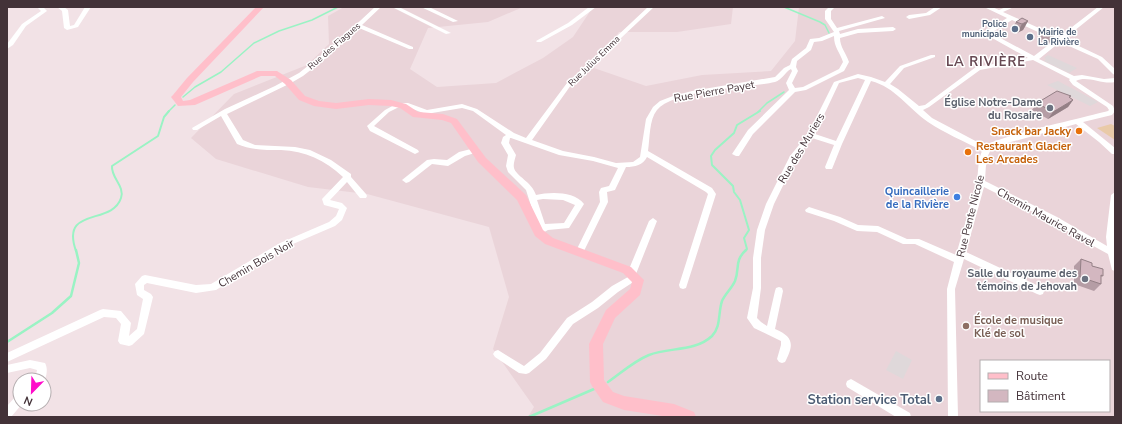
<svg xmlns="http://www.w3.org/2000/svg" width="1122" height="424" font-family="'Nunito Sans',sans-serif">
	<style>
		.residential { fill: #ead4d9; fill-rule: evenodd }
		.green { fill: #e9caa8 }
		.parking { fill: #dfd8da }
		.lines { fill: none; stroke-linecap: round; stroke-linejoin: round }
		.stream-far2 { stroke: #9af3c4; stroke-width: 1.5 }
		.stream-far1 { stroke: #9af3c4; stroke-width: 2 }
		.stream { stroke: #9af3c4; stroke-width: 2.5 }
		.street { fill: #fff; fill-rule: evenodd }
		.secondary { fill: #ffbfca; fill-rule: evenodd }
		.wall { fill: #b59da5 }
		.shaded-wall { fill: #948086 }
		.building { fill: #d3b7c0; stroke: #948086 }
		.service-dot { fill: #5c6f8a; stroke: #fff; stroke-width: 1.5 }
		.worship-dot { fill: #6b7280; stroke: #fff; stroke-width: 1.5 }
		.food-dot { fill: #e8710a; stroke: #fff; stroke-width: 1.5 }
		.shop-dot { fill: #3f7fe0; stroke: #fff; stroke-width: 1.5 }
		.education-dot { fill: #8d6e63; stroke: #fff; stroke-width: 1.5 }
		.labels { text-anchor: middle; stroke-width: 3; stroke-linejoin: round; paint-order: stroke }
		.far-service-label { font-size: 9px; font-weight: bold; fill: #4e5e75; stroke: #fff; text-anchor: end }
		.far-street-label { font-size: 9px; fill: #433238; stroke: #fff }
		.street-label { font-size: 11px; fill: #433238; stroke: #fff }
		.worship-label { font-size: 11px; font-weight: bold; fill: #5b616d; stroke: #fff; text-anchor: end }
		.food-label { font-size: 11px; font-weight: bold; fill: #c56008; stroke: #fff; text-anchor: end }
		.shop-label { font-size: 11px; font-weight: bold; fill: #366cbe; stroke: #fff; text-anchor: end }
		.education-label { font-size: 11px; font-weight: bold; fill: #785e54; stroke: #fff; text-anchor: start }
		.far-district-label { font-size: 13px; font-weight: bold; letter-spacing: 1px; fill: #674953; stroke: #fff }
		.near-service-label { font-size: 13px; font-weight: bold; fill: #4e5e75; stroke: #fff; text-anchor: end }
	</style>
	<rect width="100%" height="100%" fill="#f2e2e6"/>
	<path class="residential" d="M344,7H523L488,22L428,28L410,69L437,87L496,83L543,58L573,37L593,7H733L731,24L677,32H619L594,68L646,86L702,75L771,71L795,41L799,7H1115V417H528L534,407L493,349L509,297L489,227L367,194L308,187L216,159L191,138L234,94L307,65L329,44L328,16ZM981,361H1109V411H981Z"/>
	<path class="green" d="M1111,124L1115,126V140L1097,128Z"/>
	<g class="parking">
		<path d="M1048,55L1077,68L1069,73L1044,61L1046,59L1044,58Z"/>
		<path d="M1058,81L1098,102L1090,106L1047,85Z"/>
		<path d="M896,351L912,360L903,379L886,370Z"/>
	</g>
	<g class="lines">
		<g class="stream-far2">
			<path d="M784,7L820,22L825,25L829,33"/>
			<path d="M183,97L195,87L221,72L254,43L279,31L312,20L338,7"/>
			<path d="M168,112L175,105"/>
			<path d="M758,112L767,103L784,92"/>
		</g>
		<g class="stream-far1">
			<path d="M76,251C60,206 112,226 121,198C125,186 111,178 112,166L158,136L164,117L169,111"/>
			<path d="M745,251L747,249L744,238L749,230L740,200L734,192L733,186L712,165L711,156L715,150L734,133L737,125L760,111"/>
		</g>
		<g class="stream">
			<path d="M7,342L52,313L71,296L79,263L76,250"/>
			<path d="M608,382C621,373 634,361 649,355C669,347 695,352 712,336C721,327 718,313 722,301C725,294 732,288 735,281C740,268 734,261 746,250"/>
			<path d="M529,417L594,389"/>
		</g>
		<g class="street">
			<path d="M37,7H43L47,11L26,26L13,45L7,49V44L22,24L41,11Z"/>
			<path d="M57,7H64L68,10L70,26L74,25L85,7H91L78,27L67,30L64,28L62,11Z"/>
			<path d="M375,7H381L362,25L413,47V49H409L359,28L326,58L303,76L291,83L227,114L243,140L255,145L295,147L310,150L331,160L351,174V177L366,194L367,196L366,198H360L347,182L330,200L342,203L347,208L342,220L335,226L286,247L216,290L196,293L147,283L144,285V290L151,294L153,297L144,334L132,345L129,346L120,344L118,341L121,324L116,318L104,317L7,362V353L100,310L103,309L121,311L131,323L129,336L137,329L143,299L137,295L135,284L142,276L145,275L196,285L211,284L280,243L329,222L336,216L339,209L324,205L322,199L343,177C325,160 305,151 281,150C265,150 251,150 237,144L221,116L197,130H193L192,128L225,109L275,86L299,73L333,46Z"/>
			<path d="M392,7H399L451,33L446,34Z"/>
			<path d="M421,7H429L458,21L453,22Z"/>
			<path d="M589,7H596L572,25L541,42H537L536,41L568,23Z"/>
			<path d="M648,7H654L571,85L532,140L563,151L594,157L616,163L633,162L640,157L646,119L653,107L660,101L673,96L692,91L775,77L784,68L790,65L792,59L806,48L810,39L819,38L834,32L825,19V11L829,7H835L831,11V19L837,28L882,16L885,18L839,31L840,34L858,29L893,27L896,29L893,31L858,33L840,38C840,47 846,53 849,62L844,71L806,90L795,92L753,134L739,156H736L732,154L748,130L789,90L786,83L792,71L791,69C785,72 782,80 775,82C749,88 674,89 657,110C649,120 650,138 648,151L712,188L716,194L686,288L683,289L680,288L679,285L708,194L706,192L647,157C643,165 635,167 626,167L615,190L607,192L608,202L583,253L582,255H576L575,253L600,202L599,192L601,188L609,186L618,168L593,161L559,155L511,138H510L509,143L516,155C515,159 513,164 514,168C516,176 532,182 536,195C550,192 574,191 584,204L569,228L548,230L539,235L536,234L535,232L538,228L526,190L508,172L506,166L508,155L501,143L503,137L506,135L473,111L462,108L426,114L407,107H399L389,112L374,126L418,150L419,152L415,154L370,131L367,126L385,110L398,103H408L427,110L462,104L477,109L514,133L526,138L567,83ZM834,36C834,48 840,52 843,62L839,69L803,87L795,88L792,83L798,71L796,67L797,61L811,50L814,42L822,41ZM543,199L563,200L575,205L564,223L545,224L537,200Z"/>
			<path d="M935,7H942L930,15L909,19L906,17L909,15L926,13Z"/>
			<path d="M984,7H992L999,10L1006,7H1014L1003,12L1059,37L1098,7H1104L1064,39L1102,57L1115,69V75L1113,74L1098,59L1060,42L1039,59L1074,76L1082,75L1104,79L1115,78V82C1102,85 1087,75 1076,81L1113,106L1115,111L1112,115L1083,122L1115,148V154H1112L1099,142L1076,124L993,147C985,156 986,169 985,181L1057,217L1107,246L1106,237L1111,195L1115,192V271L1112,270L1108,254L1077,237L1051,221L984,187L966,252L1043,288L1044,291L1043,294L1040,295L1037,294L964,259L955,289L958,417H948L947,289L954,262L915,244H903L877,232L857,231L834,221L806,212L805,210L809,207L840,217L858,225L878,226L907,239H919L956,255L977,182L979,159L982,151C964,141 944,133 928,122C908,108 895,87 871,81L842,144L832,169H826L825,167L834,145L812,138L797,157L774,204L765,230L761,258V288L757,318L761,322L767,326L775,291L776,288L779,287L782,288L783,291L775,329C794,337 794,345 785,362L782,363L779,362L777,359L781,345V341L754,328L747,318L753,288V258L757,230L766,204L790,156L808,134L834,82L858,74L871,77L885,82L900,66L931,55H935V57L904,68L890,84L898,89L919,106L925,105L976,67L1028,58L985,34V32L1007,18ZM1012,20L1055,40L1034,56L991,33ZM1033,60L1070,79L1069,80L1073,85L1107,107L1109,110L1108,111C1090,116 992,138 985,146L932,118L923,110L929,107L980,70ZM858,78L865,80L836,141L815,134L839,83Z"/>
			<path d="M475,148H478L479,150L478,152L465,156L448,166L432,164L409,182L406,183L402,180L427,160L434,159L447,160L459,152Z"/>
			<path d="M653,218L657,221L636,274L638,275L639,277L638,279L618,292L598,308L573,324L546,359L529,373L526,374L519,373L495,357L493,354L495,351L498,350L524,366L540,353L567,318L592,302L612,286L628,277L627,274L649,221Z"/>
			<path d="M30,360L45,363C48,368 47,376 44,381L33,380L36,375L37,370L30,368L7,373V365Z"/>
			<path d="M851,379L910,413L911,417H896L847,387L846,384L847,381Z"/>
			<path d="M20,394V404H22L11,417H7V406L16,396Z"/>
		</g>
		<path class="secondary" d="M256,7H264L193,82L181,97L183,101L190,100L257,71H277L291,80L305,96L319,101L336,103L369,99L391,100L406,104L418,112L443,114L457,119L486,158L526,195L543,230L553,238L631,267L644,280L640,295L615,318L603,344L604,380L613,392L624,396L674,404L694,412L696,417H669L624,410L603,402L592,386L590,382L589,344L606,310L630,289L632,282L623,273L545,244L535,236L517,200L478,162L451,123L442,120L413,117L400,108L391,106L369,105L336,109L314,106L299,100L285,84L275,76H261L195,105L178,106L171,97L173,95L187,78Z"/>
	</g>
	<g class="wall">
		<path d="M1028,21L1023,30L1017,33L1011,30L1016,22Z"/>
		<path d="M1042,33H1056L1050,42L1045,46L1037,42Z"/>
		<path d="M1070,98L1073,100L1068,107L1048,119L1032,110L1037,103Z"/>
		<path d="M1081,259L1092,266L1103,276L1101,277V284L1094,291L1074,284V266Z"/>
	</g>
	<g class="shaded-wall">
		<path d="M1028,21L1023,30L1017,33L1022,24Z"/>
		<path d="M1056,33L1050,42L1045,46L1051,37Z"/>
		<path d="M1073,100L1068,107L1048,119L1053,112Z"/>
	</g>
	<g class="building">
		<path d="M1022,18L1028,21L1022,24L1016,22Z"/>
		<path d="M1048,30L1056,33L1051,37L1042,33Z"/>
		<path d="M1057,91L1071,96L1069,97L1073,100L1053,112L1037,103Z"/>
		<path d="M1081,259L1092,263V266L1103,269V276L1101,275V284L1080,277Z"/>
	</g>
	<g class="service-dot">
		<circle cx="1015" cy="29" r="4"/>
		<circle cx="1030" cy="37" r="4"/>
		<circle cx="939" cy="399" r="4"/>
	</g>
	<g class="worship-dot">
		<circle cx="1050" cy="108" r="4"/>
		<circle cx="1085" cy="279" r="4"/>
	</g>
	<g class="food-dot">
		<circle cx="1079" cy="131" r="4"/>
		<circle cx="968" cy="152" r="4"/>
	</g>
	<circle class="shop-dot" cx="957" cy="197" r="4"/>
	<circle class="education-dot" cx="966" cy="326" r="4"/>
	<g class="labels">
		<g class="far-service-label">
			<text x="1007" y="27">Police<tspan x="1007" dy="10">municipale</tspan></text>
			<text x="1038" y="35" text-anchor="start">Mairie de<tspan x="1038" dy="10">La Rivière</tspan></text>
		</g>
		<g class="far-street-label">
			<text transform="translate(334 46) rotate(-41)" y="3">Rue des Fiagues</text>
			<text transform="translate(594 61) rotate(-44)" y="3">Rue Julius Emma</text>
		</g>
		<g class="street-label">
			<text transform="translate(714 91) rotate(-10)" y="4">Rue Pierre Payet</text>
			<text transform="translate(801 148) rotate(-59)" y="4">Rue des Muriers</text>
			<text transform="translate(970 216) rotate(-76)" y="4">Rue Pente Nicole</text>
			<text transform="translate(1046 217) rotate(29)" y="4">Chemin Maurice Ravel</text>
			<text transform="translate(256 263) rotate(-30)" y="4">Chemin Bois Noir</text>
		</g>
		<g class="worship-label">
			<text x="1042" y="106">Église Notre-Dame<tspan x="1042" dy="13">du Rosaire</tspan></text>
			<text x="1077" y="277">Salle du royaume des<tspan x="1077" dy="13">témoins de Jehovah</tspan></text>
		</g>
		<g class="food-label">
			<text x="1071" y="135">Snack bar Jacky</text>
			<text x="976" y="150" text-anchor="start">Restaurant Glacier<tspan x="976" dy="13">Les Arcades</tspan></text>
		</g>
		<g class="shop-label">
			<text x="949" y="195">Quincaillerie<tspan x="949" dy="13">de la Rivière</tspan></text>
		</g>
		<g class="education-label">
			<text x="974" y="324">École de musique<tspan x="974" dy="13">Klé de sol</tspan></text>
		</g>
		<g class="far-district-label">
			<text x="986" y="66">LA RIVIÈRE</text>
		</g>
		<g class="near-service-label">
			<text x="931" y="404">Station service Total</text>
		</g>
	</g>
	<rect width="1122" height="424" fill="none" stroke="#433238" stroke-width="16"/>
	<rect x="980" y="360" width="130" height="52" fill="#ffffff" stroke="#b4adaf"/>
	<rect x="988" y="373" width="20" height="6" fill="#ffbfca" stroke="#b4adaf"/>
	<text x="1016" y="380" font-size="12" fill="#433238">Route</text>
	<rect x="988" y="390" width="20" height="12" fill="#d3b7c0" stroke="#b4adaf"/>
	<text x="1016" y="400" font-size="12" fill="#433238">Bâtiment</text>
	<g transform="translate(32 392) rotate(203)"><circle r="19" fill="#ffffff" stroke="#b4adaf"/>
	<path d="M0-3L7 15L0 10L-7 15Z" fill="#ff0cca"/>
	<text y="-6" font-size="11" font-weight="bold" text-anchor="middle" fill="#433238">N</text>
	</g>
</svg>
